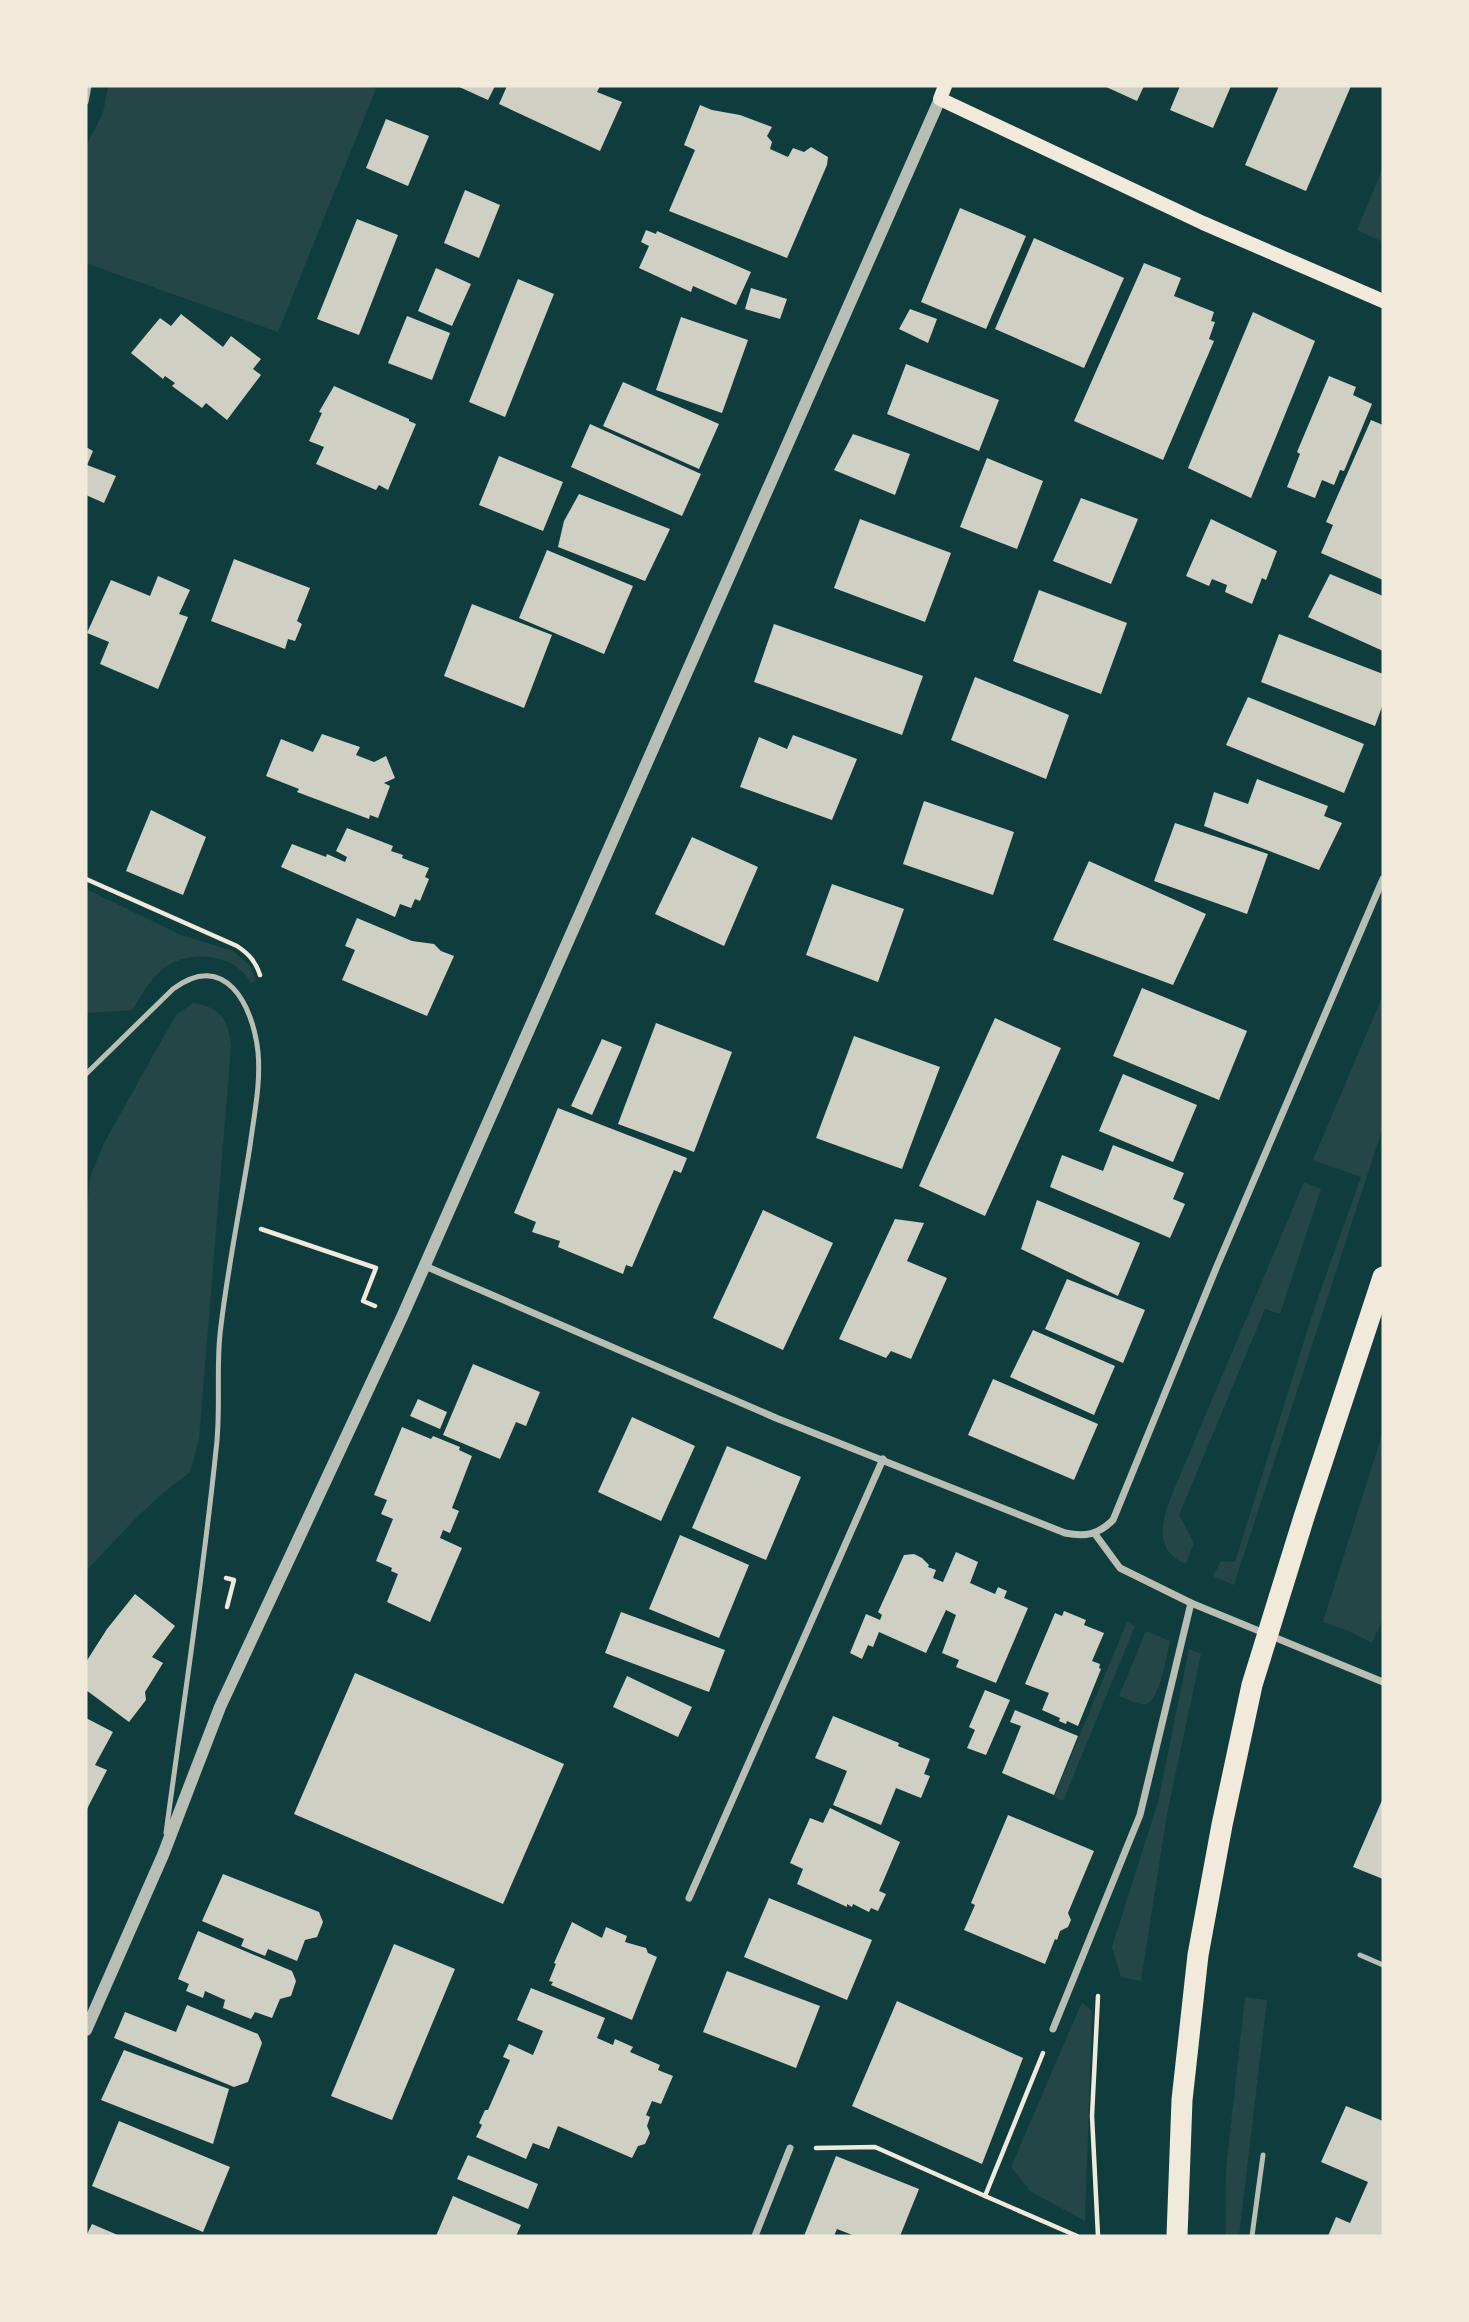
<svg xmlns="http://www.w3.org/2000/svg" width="1469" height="2322" font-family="'Roboto Condensed',sans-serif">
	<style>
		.green { fill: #244646 }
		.building { fill: #cfcfc3 }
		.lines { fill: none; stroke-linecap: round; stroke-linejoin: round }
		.path { stroke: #f1e9da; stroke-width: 4.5 }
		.service { stroke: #b8beb3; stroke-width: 5 }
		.minor { stroke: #b8beb3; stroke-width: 7 }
		.tertiary { stroke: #b8beb3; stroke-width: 12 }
		.secondary { stroke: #f1e9da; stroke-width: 14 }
		.motorway { stroke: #f1e9da; stroke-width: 21 }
	</style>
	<rect width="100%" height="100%" fill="#0f3d3e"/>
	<g class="green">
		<path d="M108,86H367L376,89L278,332L86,263V146L103,113Z"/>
		<path d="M1383,167V242L1357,230Z"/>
		<path d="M86,889L181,935L233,951L250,966L256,981L251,983C237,956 198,950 172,963C153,973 143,993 132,1010L86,1013Z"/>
		<path d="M1383,995V1127L1234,1585L1213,1576L1221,1561L1235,1562L1314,1309L1361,1177L1313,1160Z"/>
		<path d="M193,1003C221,1007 229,1021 231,1047L199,1439L190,1472L163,1493L138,1516L86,1571V1219L90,1177L104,1143L176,1015Z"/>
		<path d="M1304,1182L1321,1189L1280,1314L1265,1309L1179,1515L1194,1543L1186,1564C1144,1547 1169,1503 1181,1473Z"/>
		<path d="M1383,1431V1618L1372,1643L1349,1631L1323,1622Z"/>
		<path d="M1127,1622L1135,1626L1063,1801L1054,1797Z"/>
		<path d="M1146,1631L1170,1641C1167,1654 1160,1700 1146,1704C1139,1706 1126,1698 1119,1696Z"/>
		<path d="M1189,1649L1201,1654L1167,1814L1141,1981L1121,1977L1112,1947L1158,1802Z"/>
		<path d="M1245,1997L1267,2000L1239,2236H1225L1226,2169Z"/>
		<path d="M1082,2002L1092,2011L1085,2221L1030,2191L1011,2167Z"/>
	</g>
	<g class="building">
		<path d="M457,86H495L488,100Z"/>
		<path d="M507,86H600L597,92L622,102L600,151L499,104Z"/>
		<path d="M1104,86H1144L1137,101Z"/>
		<path d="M1180,86H1231L1213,128L1170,110Z"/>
		<path d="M1279,86H1351L1306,191L1245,165Z"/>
		<path d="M700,105L712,110L740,115L772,127L767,136L772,142L770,149L788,157L793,148L804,152L811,147L828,157L827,165L787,258L669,211L695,150L684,145Z"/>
		<path d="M386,119L429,136L408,186L366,168Z"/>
		<path d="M465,190L500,205L479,258L444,243Z"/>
		<path d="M960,208L1026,236L986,329L921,302Z"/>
		<path d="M357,219L398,235L359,335L317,319Z"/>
		<path d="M646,230L656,234L657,231L751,272L736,305L693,286L691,292L639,268L649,246L641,242Z"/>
		<path d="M1034,238L1124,278L1084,368L995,329Z"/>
		<path d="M1144,263L1181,278L1174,296L1214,312L1211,321L1215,322L1209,339L1214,341L1163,460L1074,421Z"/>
		<path d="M436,268L471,284L452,326L418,311Z"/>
		<path d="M518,279L554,294L505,417L469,402Z"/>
		<path d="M751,288L787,299L780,319L745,309Z"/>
		<path d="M910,309L937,319L928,343L899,329Z"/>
		<path d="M1253,312L1315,341L1251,498L1188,468Z"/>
		<path d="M181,314L223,347L231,336L261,359L253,369L261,375L227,420L206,403L202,408L172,386L175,383L165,376L163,379L131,353L160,318L171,326Z"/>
		<path d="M407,316L450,333L432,380L388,363Z"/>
		<path d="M681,317L748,340L722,413L656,390Z"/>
		<path d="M906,364L999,400L979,451L887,414Z"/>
		<path d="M1329,376L1356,387L1353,395L1372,404L1344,471L1340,470L1334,485L1322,480L1315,498L1287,487L1300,454L1297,452Z"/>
		<path d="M623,382L719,424L699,469L603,426Z"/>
		<path d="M334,386L409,419V421L416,424L388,490L379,485L376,490L316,464L324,447L309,441L322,413L319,412Z"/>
		<path d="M1371,420L1383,425V580L1321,553L1333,525L1326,522Z"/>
		<path d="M590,424L701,474L682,516L571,467Z"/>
		<path d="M853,434L910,454L895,495L834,470Z"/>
		<path d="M86,447L93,451L87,465L116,476L104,503L86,495Z"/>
		<path d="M499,456L563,482L543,531L479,505Z"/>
		<path d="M987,458L1043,481L1017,549L960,527Z"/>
		<path d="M579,494L670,529L645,581L558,547L564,521Z"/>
		<path d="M1081,498L1138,519L1111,584L1053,561Z"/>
		<path d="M860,519L951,553L925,622L834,588Z"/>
		<path d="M1211,519L1277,551L1266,580L1262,578L1252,604L1225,592L1227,585L1212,579L1209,586L1186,576Z"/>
		<path d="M547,550L633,586L604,654L519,618Z"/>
		<path d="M234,559L310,588L297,621L302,624L295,641L288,639L285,649L211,621Z"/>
		<path d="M1330,574L1383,596V651L1308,617Z"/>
		<path d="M158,576L190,590L179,614L188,617L158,689L100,664L109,642L87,633L111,580L150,596Z"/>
		<path d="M1039,590L1127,623L1101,694L1013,661Z"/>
		<path d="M472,604L552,635L524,708L444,676Z"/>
		<path d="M774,624L923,676L902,735L754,682Z"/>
		<path d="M1279,634L1383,674V704L1375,726L1261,682Z"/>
		<path d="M975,677L1069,715L1046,779L951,740Z"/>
		<path d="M1248,697L1364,744L1344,793L1226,745Z"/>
		<path d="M322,734L360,747L356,755L374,762L386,756L395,778L384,783L390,786L378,818L370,815L369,819L297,792L299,789L266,776L281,739L313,752Z"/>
		<path d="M793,735L857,759L832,820L740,787L759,737L787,749Z"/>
		<path d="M1257,779L1328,806L1324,816L1342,823L1319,870L1204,826L1214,792L1248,804Z"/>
		<path d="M924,801L1014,832L993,895L903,864Z"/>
		<path d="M151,810L206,837L183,895L126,871Z"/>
		<path d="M1175,823L1268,854L1247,914L1154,881Z"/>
		<path d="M347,828L393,846L391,851L403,855L402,858L429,868L425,877L429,879L420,901L415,899L411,908L400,904L395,917L281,867L292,844L326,857L327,854L345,862L347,857L336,851Z"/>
		<path d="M692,837L758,867L724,946L655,914Z"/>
		<path d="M1089,861L1206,914L1173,985L1053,940Z"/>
		<path d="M832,884L904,909L878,982L806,955Z"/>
		<path d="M357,918L412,941L434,944L441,951L454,956L427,1016L342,980L355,950L345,946Z"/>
		<path d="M1142,988L1247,1031L1219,1100L1113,1056Z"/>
		<path d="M995,1018L1061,1048L985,1216L919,1186Z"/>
		<path d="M656,1023L732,1052L694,1152L618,1124Z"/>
		<path d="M854,1036L940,1067L902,1169L816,1138Z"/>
		<path d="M602,1039L622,1047L592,1115L571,1106Z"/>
		<path d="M1123,1074L1197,1105L1173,1162L1099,1131Z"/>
		<path d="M558,1108L687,1158L681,1173L674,1170L632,1267L626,1265L623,1274L558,1247L560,1241L532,1232L536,1222L514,1213Z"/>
		<path d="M1113,1145L1184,1173L1173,1199L1185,1204L1170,1238L1050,1187L1062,1155L1103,1171Z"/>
		<path d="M1037,1200L1140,1243L1118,1296L1021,1249Z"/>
		<path d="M763,1210L833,1243L783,1350L713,1318Z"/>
		<path d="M895,1219L924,1223L907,1261L947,1278L911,1359L891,1351L886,1358L839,1339Z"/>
		<path d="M1067,1279L1145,1310L1123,1363L1045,1329Z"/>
		<path d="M1033,1330L1115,1366L1094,1415L1010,1377Z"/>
		<path d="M473,1364L540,1392L526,1426L516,1422L500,1459L443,1435Z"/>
		<path d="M993,1379L1098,1424L1074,1480L968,1435Z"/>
		<path d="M418,1399L447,1412L440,1429L410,1416Z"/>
		<path d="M632,1417L695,1446L661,1521L598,1492Z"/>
		<path d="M402,1427L431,1439L433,1436L460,1447L459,1450L472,1456L452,1508L459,1511L450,1533L443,1530L440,1538L462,1548L430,1622L387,1602L398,1574L391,1571L392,1568L376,1561L393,1519L381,1514L387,1500L374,1495Z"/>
		<path d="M727,1446L801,1477L766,1560L692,1528Z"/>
		<path d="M680,1535L749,1565L719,1638L649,1609Z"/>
		<path d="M956,1552L978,1562L970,1583L995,1594L998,1587L1007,1591L1004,1598L1028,1608L996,1683L956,1667L959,1660L942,1653L956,1615L946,1610L926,1653L879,1632L873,1647L868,1645L862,1659L850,1653L866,1614L880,1620L882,1615L878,1612L904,1555L914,1554L922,1558L929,1565L928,1567L936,1570L933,1578L943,1582Z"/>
		<path d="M135,1594L175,1626L152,1657L163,1663L145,1692L146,1700L129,1722L86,1690V1662L107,1629Z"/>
		<path d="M1064,1611L1086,1620L1084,1625L1104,1633L1092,1661L1100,1664L1099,1668L1101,1669L1078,1726L1067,1721L1066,1724L1059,1721L1060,1718L1042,1710L1049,1693L1025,1684L1055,1613L1062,1616Z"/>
		<path d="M621,1612L725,1650L709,1692L605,1653Z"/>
		<path d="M355,1673L564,1764L503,1904L294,1814Z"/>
		<path d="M627,1676L692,1707L678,1737L613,1707Z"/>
		<path d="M985,1690L1010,1700L986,1755L967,1748L975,1730L969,1727Z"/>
		<path d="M1015,1710L1078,1736L1054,1795L1002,1773L1021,1726L1010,1722Z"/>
		<path d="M833,1716L899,1743L898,1746L930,1759L924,1774L930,1776L921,1798L896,1788L881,1825L833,1805L847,1771L815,1758Z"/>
		<path d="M86,1718L113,1732L95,1765L107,1770L86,1811Z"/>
		<path d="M1383,1798V1879L1353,1867Z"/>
		<path d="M830,1808L900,1842L879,1891L886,1894L878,1911L871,1908L869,1912L853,1904L852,1907L847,1904V1907L797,1884L803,1869L790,1863L810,1818L823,1823Z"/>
		<path d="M1008,1815L1094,1851L1068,1913L1071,1920L1068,1927L1060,1931L1057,1940L1055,1939L1045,1964L964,1930L975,1905L971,1903Z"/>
		<path d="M223,1874L319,1912L323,1922L317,1937L305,1940L297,1961L268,1949L265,1956L241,1946L244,1939L202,1921Z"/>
		<path d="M769,1898L872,1940L847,2000L744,1957Z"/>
		<path d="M572,1922L602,1938L606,1927L627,1936L625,1942L646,1948L648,1953L657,1957L632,2020L551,1985L553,1982L549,1981L556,1964L554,1963Z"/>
		<path d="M198,1931L292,1971L296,1981L291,1996L280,1999L272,2018L255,2012L251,2019L223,2008L225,2000L205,1991L203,1998L186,1991L189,1984L178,1979Z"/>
		<path d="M394,1944L455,1969L392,2120L331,2096Z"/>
		<path d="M727,1971L820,2006L796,2068L703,2032Z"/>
		<path d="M531,1988L605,2018L597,2038L613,2045L615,2039L633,2047L630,2052L660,2065L658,2070L673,2076L661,2104L652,2101L646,2115L650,2117L647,2126L650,2133L645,2144L638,2146L632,2158L558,2126L549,2149L533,2143L526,2159L476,2137L482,2125L479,2123L485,2110H488L510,2060L503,2057L509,2044L533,2055L543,2031L517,2020Z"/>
		<path d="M897,2001L1023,2058L982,2164L852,2106Z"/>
		<path d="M187,2005L258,2034L262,2043L248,2082L234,2087L114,2038L125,2012L176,2032Z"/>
		<path d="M124,2050L229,2089L213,2144L101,2100Z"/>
		<path d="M1346,2106L1383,2121V2236H1328L1336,2217L1350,2223L1368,2182L1321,2162Z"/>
		<path d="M119,2121L230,2167L203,2232L92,2186Z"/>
		<path d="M468,2155L538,2184L528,2209L457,2179Z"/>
		<path d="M836,2156L919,2189L900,2236H855L837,2229L834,2236H804Z"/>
		<path d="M453,2196L521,2225L516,2236H436Z"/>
		<path d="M92,2224L120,2236H86Z"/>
	</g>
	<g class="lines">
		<g class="path">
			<path d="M86,879L237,946C249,954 256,962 260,975"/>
			<path d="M261,1229L376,1268L363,1301L375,1306"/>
			<path d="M226,1578L234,1580L227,1607"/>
			<path d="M816,2148L875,2147L985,2196L1043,2053"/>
			<path d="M985,2196L1077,2236"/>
			<path d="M1098,2236L1092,2116L1098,1996"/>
		</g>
		<g class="service">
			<path d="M86,102L89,86"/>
			<path d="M86,1074L173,989C225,950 253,1005 258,1052C261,1083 254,1115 250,1146C240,1209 227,1271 220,1334C216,1373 221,1412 216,1450C203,1578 183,1706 166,1833"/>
			<path d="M1360,1955L1383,1965"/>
			<path d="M1252,2236L1263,2155"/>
		</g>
		<g class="minor">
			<path d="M425,1266L776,1418L1065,1533C1085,1537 1098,1535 1113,1520L1217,1266L1383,879"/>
			<path d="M1095,1534L1120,1568L1191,1603L1383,1682"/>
			<path d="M689,1898L883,1459"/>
			<path d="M1053,2029L1140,1815L1191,1603"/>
			<path d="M755,2236L790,2148"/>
		</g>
		<path class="tertiary" d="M86,2030L163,1855L220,1707L402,1317L940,99"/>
		<path class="secondary" d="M945,86L940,99L1203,223L1383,301"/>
		<path class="motorway" d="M1177,2236L1182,2100L1198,1955L1222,1825L1252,1685L1304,1517L1383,1277"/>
	</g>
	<rect width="1469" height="2322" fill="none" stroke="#f1e9da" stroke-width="175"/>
</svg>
